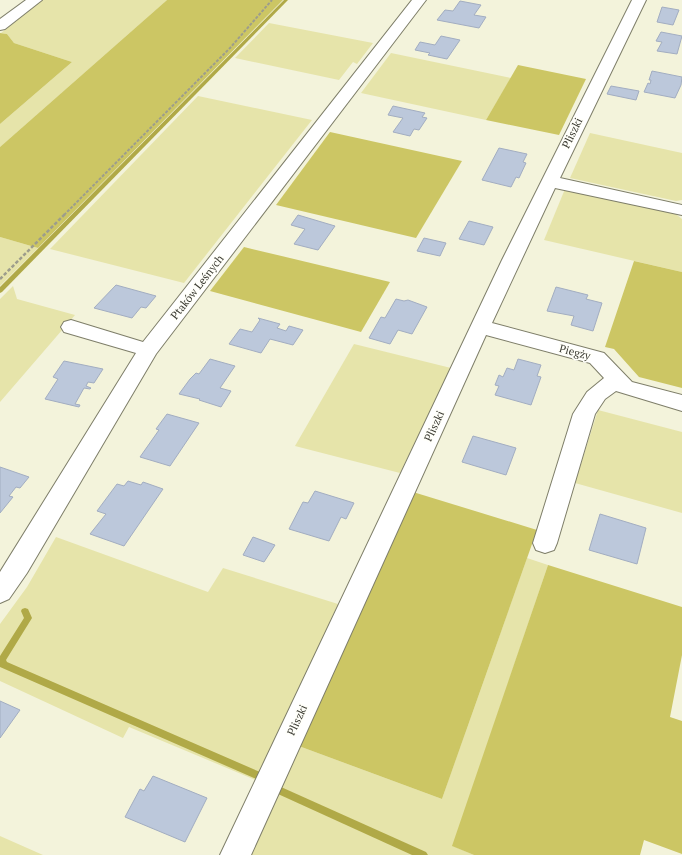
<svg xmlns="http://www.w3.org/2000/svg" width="682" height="855" font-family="'PT Serif',serif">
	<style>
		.green { fill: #e6e4aa }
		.forest { fill: #ccc664 }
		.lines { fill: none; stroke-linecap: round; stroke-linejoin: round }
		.stream { fill: #b0a947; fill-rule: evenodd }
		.building { fill: #bcc8db; stroke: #a2adc1 }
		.minor-casing { stroke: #7e7e69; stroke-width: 2 }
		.path-far1 { stroke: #9d9d8c; stroke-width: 2; stroke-dasharray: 3 1.5; stroke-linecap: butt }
		.path { stroke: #9d9d8c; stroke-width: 2.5; stroke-dasharray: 3.5 2; stroke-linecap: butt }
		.minor { fill: #fff; fill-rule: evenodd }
		.labels { text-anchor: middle; stroke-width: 3.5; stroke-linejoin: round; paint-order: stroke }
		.street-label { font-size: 11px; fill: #3d3d34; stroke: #fffffa }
	</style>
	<rect width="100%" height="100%" fill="#f3f3db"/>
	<g class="green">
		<path d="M42,0H167L0,147V124L72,62L14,43L7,34L1,33Z"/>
		<path d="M269,23L373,43L357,64L353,62L339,80L235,58Z"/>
		<path d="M391,53L511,78L486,120L361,93Z"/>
		<path d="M198,96L312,120L184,283L50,249Z"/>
		<path d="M590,133L682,153V200L676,201L570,178Z"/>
		<path d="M565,189L673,212L682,219V272L544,240Z"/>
		<path d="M0,237L38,248L0,286Z"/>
		<path d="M13,286L17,299L75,315L0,402V299Z"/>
		<path d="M354,344L451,368L400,473L295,446Z"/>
		<path d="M598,410L682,432V513L575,483Z"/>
		<path d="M56,537L208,592L223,568L338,604L258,781L129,727L123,738L0,681V624L27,587Z"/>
		<path d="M527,558L548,565L453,846L474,855H245L296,745L442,799Z"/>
		<path d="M0,836L43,855H0Z"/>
	</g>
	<g class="forest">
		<path d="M167,0H283L38,248L0,237V147Z"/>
		<path d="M0,33L7,34L14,43L72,62L0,124Z"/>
		<path d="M518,65L586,79L559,135L486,120Z"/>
		<path d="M330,132L462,161L416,238L276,205Z"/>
		<path d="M244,247L390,282L361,332L210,291Z"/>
		<path d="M634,261L682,272V388L639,377L614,349L605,347Z"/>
		<path d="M413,492L537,530L442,799L296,745Z"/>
		<path d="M548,565L682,607V655L670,717L682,721V854L644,840L640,855H474L452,846Z"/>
	</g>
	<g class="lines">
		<g class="stream">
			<path d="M284,0H288L2,292L0,293V287Z"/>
			<path d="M25,608L28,609L32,618L6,660L7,662L260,772L262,775L260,778L257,779L254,778L0,667V656L24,618L21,611L22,609Z"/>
			<path d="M281,787L426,852L428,855H412L278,794L276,791L278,788Z"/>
		</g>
	</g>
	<g class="building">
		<path d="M460,1L481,5L474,15L486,17L479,28L437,20L445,10L453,11Z"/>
		<path d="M662,7L679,10L673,25L657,22Z"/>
		<path d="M661,32L682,36L677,54L657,51L662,42L656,41Z"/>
		<path d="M441,36L460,40L447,59L428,55L430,53L415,50L420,42L435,45Z"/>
		<path d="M652,71L682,77L681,85L675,98L644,92L648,83L650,84L651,80H649Z"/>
		<path d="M611,86L639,91L636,100L607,94Z"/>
		<path d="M393,106L425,113L422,117L427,118L419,130L414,129L410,136L393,132L403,118L388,115Z"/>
		<path d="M499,148L527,154L523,162L526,163L519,178L516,177L511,187L482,180Z"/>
		<path d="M298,215L335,226L318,250L294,244L305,229L291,225Z"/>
		<path d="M469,221L493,227L484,245L459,239Z"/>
		<path d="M424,238L446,243L440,256L417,251Z"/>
		<path d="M116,285L156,296L146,308L141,307L132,318L94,308Z"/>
		<path d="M556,287L588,295L586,299L602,303L593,331L571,325L574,316L547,311Z"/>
		<path d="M396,299L404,301L408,300L427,307L412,334L398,330L390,344L369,338L381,317L385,318Z"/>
		<path d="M258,318L280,324L277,328L286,331L289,326L303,330L293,345L270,339L261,353L229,344L240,329L252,332L260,320Z"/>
		<path d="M210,359L235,366L220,388L231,391L221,407L199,400L200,399L179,394L190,379L196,373L199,374Z"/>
		<path d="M518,359L541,365L537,376L541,377L531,405L495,395L499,386L495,385L499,375L503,377L507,368L514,370Z"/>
		<path d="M64,361L103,369L94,383L88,382L86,386L91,388L90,389L84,388L75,404L80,405L79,407L45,399L58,379L53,377Z"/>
		<path d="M167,414L199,423L170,466L140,457L159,430L156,429Z"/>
		<path d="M473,436L516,448L506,475L462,462Z"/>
		<path d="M0,467L29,477L20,488L16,487L9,496L13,497L0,513Z"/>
		<path d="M128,481L141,485L143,482L163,489L124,546L90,534L106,514L97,511L117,484L124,486Z"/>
		<path d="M315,491L354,503L346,519L341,517L329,541L289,529L303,502L308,503Z"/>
		<path d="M600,514L646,528L637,564L589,550Z"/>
		<path d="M253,537L275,545L264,562L243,555Z"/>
		<path d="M0,701L20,710L0,738Z"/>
		<path d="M153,776L207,798L185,842L125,817L140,789L144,791Z"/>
	</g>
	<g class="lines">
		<g class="minor-casing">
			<g id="minor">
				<path d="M26,0H42L5,29L0,30V19Z"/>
				<path d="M412,0H426L156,354L27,573L9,599L0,603V572L136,353L64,332L61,327L64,322L71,320L143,342Z"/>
				<path d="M632,0H646L560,178L682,205V215L555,188L492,323L604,353L632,382L682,395V411L616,391L605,399L595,414L557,543L554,550L545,553L536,550L533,543L573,414L587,392L604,378L590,363L486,335L251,855H220L502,260Z"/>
			</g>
		</g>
		<path class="path-far1" d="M64,215L230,48L272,0"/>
		<path class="path" d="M0,279L65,214"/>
		<use href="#minor" class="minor"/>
	</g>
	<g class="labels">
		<g class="street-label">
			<text transform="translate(572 133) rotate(-64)" y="4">Pliszki</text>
			<text transform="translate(197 287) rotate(-52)" y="4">Ptaków Leśnych</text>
			<text transform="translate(575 352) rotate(15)" y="4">Piegży</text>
			<text transform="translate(434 426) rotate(-65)" y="4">Pliszki</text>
			<text transform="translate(297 720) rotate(-65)" y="4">Pliszki</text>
		</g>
	</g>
</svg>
